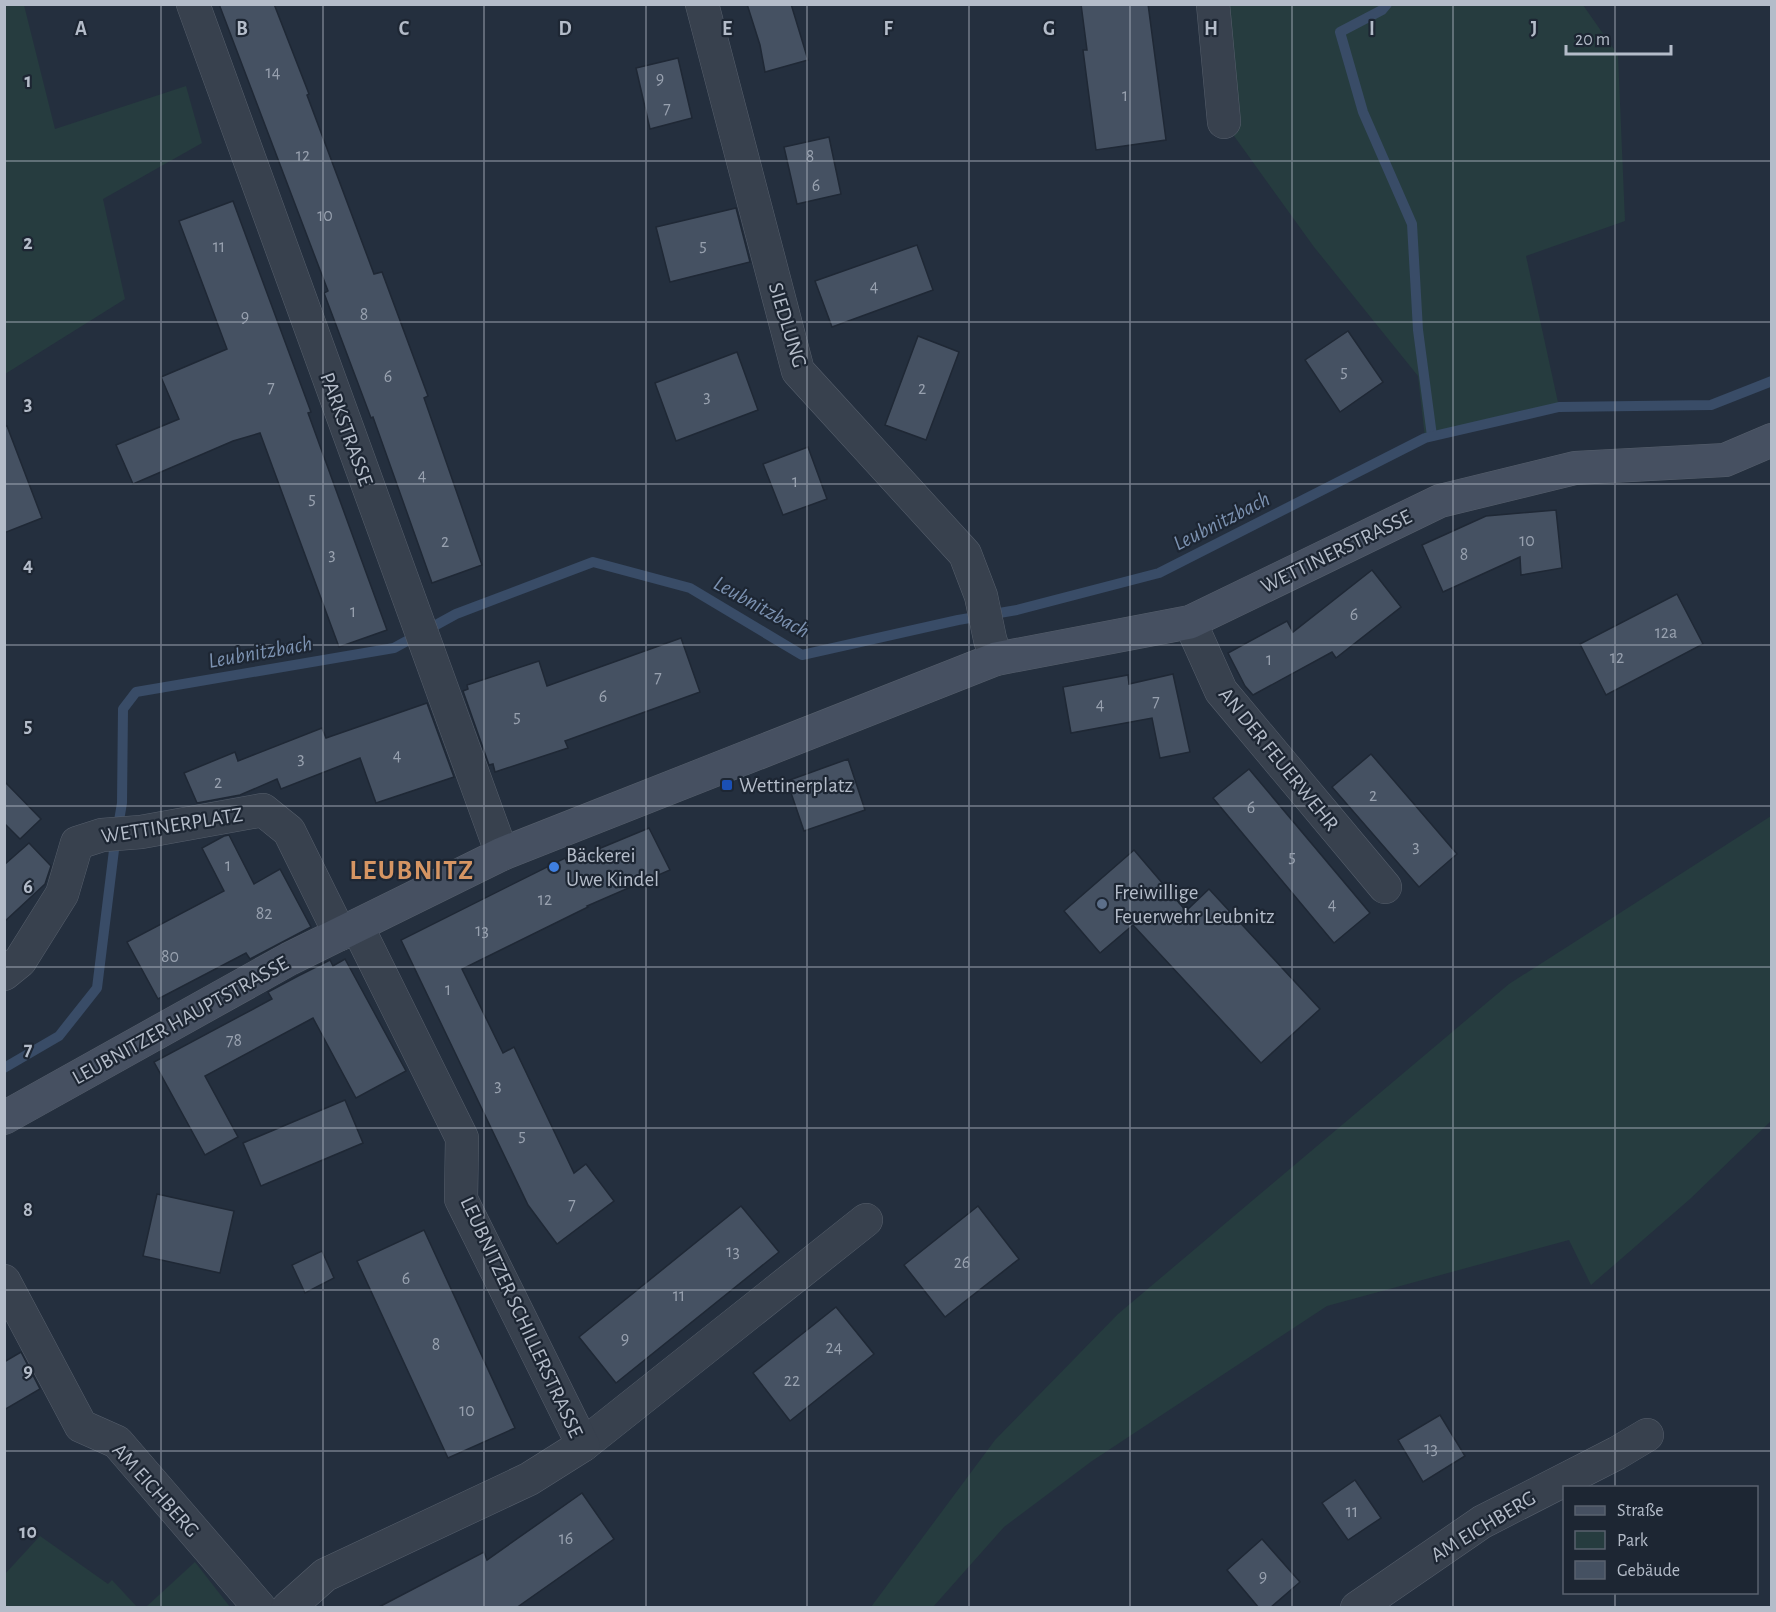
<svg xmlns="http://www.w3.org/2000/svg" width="1776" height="1612" font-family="'Alegreya Sans',sans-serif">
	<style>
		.green { fill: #263c3f }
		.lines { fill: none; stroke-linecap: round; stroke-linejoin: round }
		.stream { stroke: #394c67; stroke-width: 10 }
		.building { fill: #455162; stroke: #1f2835; stroke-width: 1.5 }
		.street-casing { stroke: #565f6c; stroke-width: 34 }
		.secondary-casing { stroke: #565f6c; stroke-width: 34 }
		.street { stroke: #38414e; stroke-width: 33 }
		.secondary { stroke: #465061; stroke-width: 33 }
		.grid { fill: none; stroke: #b4bcc9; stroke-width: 1.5; stroke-opacity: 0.55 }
		.transit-dot { fill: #1a4fb4; stroke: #1d2633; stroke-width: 2 }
		.shop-dot { fill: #3f7fe0; stroke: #1d2633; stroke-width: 2 }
		.service-dot { fill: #5c6f8a; stroke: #1d2633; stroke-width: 2 }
		.labels { text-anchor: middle; stroke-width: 4.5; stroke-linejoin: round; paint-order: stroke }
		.number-label { font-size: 18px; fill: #98a1af }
		.street-label { font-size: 21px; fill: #b4bcc9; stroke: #1d2633 }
		.poi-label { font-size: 21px; fill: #b4bcc9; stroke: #1d2633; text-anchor: start }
		.water-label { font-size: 22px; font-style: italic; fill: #7c92b1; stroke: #1d2633 }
		.district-label { font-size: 27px; font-weight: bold; letter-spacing: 1.5px; fill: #d59563; stroke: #1d2633 }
		.grid-label { font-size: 20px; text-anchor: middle; font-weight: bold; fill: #b4bcc9; stroke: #1d2633; stroke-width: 4.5; stroke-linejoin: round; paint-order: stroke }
	</style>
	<rect width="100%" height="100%" fill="#242f3e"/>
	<g class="green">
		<path d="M5,4L24,5L55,129L186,86L202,143L103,199L125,299L5,374Z"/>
		<path d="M1213,5H1583L1618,55L1625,221L1526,256L1559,407L1425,438L1418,376L1314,247L1224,122Z"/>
		<path d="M1771,816V1121L1690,1199L1591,1285L1569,1240L1327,1306L1092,1461L1004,1527L933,1607H871L995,1440L1118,1314L1509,984Z"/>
		<path d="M40,1536L108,1584L112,1580L137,1607H5V1574Z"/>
		<path d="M195,1562L230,1607H146Z"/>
	</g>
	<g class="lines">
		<g class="stream">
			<path d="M1387,4L1382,10L1340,32L1363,112L1412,224L1418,330L1432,436"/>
			<path d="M4,1068L59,1036L97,988L114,850L122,803L123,709L136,692L394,648L456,614L593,562L690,588L802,655L958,620L1017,610L1159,573L1425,438L1559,407L1711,405L1772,381"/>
		</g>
	</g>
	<g class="building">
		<path d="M219,4H274L309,94L307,95L374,274L382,272L428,396L424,398L482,565L432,583L373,417L371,418L324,293L328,291Z"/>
		<path d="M747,4H791L808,60L765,72L760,45Z"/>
		<path d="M1081,4H1148L1166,140L1096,150L1083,50H1087Z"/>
		<path d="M678,58L692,118L650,129L636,68Z"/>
		<path d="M829,137L841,194L797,204L784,147Z"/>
		<path d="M233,201L311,412L308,413L387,630L339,647L260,433L233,441L133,484L116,445L179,419L161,377L227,349L179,221Z"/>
		<path d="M736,208L750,262L670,282L656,227Z"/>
		<path d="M917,245L933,290L832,327L815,281Z"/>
		<path d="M1348,331L1383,382L1340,412L1305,360Z"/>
		<path d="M918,336L959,352L926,440L885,425Z"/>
		<path d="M737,352L758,410L676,441L655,383Z"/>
		<path d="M4,426H7L42,518L4,533Z"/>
		<path d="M808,447L827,499L783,515L763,464Z"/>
		<path d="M1556,510L1562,568L1521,575L1520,557L1443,592L1422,545L1486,516Z"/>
		<path d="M1372,570L1401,607L1336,658L1332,652L1253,695L1245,686L1228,653L1287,621L1293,632Z"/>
		<path d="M1677,594L1703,644L1606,695L1580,644Z"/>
		<path d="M681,638L700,692L565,741L568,748L495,772L493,764L489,765L463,691L468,689L467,685L539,661L547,686Z"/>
		<path d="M1173,674L1190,752L1160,758L1152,718L1071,733L1063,687L1128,675L1129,684Z"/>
		<path d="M427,703L454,777L376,803L360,758L281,789L277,779L240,795L197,803L184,773L235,752L238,761L322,728L326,738Z"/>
		<path d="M1371,754L1457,854L1419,887L1332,787Z"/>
		<path d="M848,759L865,810L804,831L787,781Z"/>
		<path d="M1249,769L1370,913L1334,943L1213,798Z"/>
		<path d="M4,781L41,819L20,839L4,823Z"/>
		<path d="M649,828L670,870L587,906L588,907L462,969L503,1053L514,1047L574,1173L586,1164L614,1201L557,1244L528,1205L401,940L565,858L567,862Z"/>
		<path d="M229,835L254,884L280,869L311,927L250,959L246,953L158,999L127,942L224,891L202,848L224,836Z"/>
		<path d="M29,843L51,866L45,884L4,922V865Z"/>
		<path d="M1134,850L1186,911L1209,889L1320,1009L1261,1063L1133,925L1100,953L1064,911Z"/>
		<path d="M345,959L406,1071L356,1098L313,1018L205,1076L238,1137L205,1155L154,1062L272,999L268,992L298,976L330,960L333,966Z"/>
		<path d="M345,1100L363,1143L261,1186L243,1143Z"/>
		<path d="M157,1194L234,1211L220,1273L143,1256Z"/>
		<path d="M741,1206L779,1252L616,1383L579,1337Z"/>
		<path d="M978,1206L1019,1259L945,1317L904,1265Z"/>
		<path d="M424,1230L515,1428L448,1458L357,1261Z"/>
		<path d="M322,1251L334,1278L305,1293L292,1265Z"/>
		<path d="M836,1307L874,1354L790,1421L753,1373Z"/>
		<path d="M21,1352L40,1389L4,1410V1362Z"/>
		<path d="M1440,1415L1465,1456L1423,1482L1398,1440Z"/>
		<path d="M1355,1480L1381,1518L1348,1540L1322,1503Z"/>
		<path d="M582,1493L614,1539L516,1608H377L484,1552L487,1560Z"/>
		<path d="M1262,1539L1300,1582L1270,1608H1259L1227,1570Z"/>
	</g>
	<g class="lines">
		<g class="street-casing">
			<g id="street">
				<path d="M193,4L502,854"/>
				<path d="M702,4L798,371L965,554L981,596L990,639L996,659"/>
				<path d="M1213,4L1224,122"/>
				<path d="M1190,622L1221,691L1385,887"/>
				<path d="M4,974L20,961L62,894L77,843L102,835L141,832L263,810L289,831L340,934"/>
				<path d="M4,1281L81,1426L117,1442L260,1608"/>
				<path d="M583,1445L866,1220"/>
				<path d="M288,1608L325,1575L529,1479L583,1445L461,1199L462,1138L357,926"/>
				<path d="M1357,1608L1482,1522L1617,1453L1647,1435"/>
			</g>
		</g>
		<g class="secondary-casing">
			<path id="secondary" d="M4,1118L289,959L502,854L996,659L1190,622L1440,501L1575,468L1725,460L1772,440"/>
		</g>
		<use href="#street" class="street"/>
		<use href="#secondary" class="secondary"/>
	</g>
	<path class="grid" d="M161,4V1608M323,4V1608M484,4V1608M646,4V1608M807,4V1608M969,4V1608M1130,4V1608M1292,4V1608M1453,4V1608M1615,4V1488M4,161H1772M4,322H1772M4,484H1772M4,645H1772M4,806H1772M4,967H1772M4,1128H1772M4,1290H1772M4,1451H1772M1615,1592V1608"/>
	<rect class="transit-dot" x="721" y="779" width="12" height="12" rx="3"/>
	<circle class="shop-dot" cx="554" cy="867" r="6"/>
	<circle class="service-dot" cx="1102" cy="904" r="6"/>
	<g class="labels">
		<g class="number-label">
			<text x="273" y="78">14</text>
			<text x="660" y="84">9</text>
			<text x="1125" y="101">1</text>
			<text x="667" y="114">7</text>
			<text x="303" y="161">12</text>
			<text x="810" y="162">8</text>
			<text x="816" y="191">6</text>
			<text x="325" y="221">10</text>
			<text x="703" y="251">5</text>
			<text x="219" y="252">11</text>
			<text x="874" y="292">4</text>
			<text x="364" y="320">8</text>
			<text x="245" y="322">9</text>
			<text x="1344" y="377">5</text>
			<text x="388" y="382">6</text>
			<text x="271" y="393">7</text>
			<text x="922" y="394">2</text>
			<text x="707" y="402">3</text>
			<text x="422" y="481">4</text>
			<text x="795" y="487">1</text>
			<text x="312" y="504">5</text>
			<text x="1527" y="546">10</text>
			<text x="445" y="547">2</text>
			<text x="332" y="560">3</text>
			<text x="1464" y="560">8</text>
			<text x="353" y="617">1</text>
			<text x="1354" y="620">6</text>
			<text x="1666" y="638">12a</text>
			<text x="1617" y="663">12</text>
			<text x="1269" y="665">1</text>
			<text x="658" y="683">7</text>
			<text x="603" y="702">6</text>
			<text x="1156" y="707">7</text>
			<text x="1100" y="710">4</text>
			<text x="517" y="722">5</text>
			<text x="397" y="761">4</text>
			<text x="301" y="764">3</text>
			<text x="218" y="788">2</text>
			<text x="1373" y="801">2</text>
			<text x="1251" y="813">6</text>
			<text x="1416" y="852">3</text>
			<text x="1292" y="862">5</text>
			<text x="228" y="871">1</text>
			<text x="545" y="905">12</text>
			<text x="1332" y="910">4</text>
			<text x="264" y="919">82</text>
			<text x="482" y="936">13</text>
			<text x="170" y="962">80</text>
			<text x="448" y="995">1</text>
			<text x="234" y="1046">78</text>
			<text x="498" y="1091">3</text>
			<text x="522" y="1141">5</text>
			<text x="572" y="1210">7</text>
			<text x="733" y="1257">13</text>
			<text x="962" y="1268">26</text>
			<text x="406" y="1284">6</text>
			<text x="679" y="1301">11</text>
			<text x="625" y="1344">9</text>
			<text x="436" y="1350">8</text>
			<text x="834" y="1353">24</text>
			<text x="792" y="1386">22</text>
			<text x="467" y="1416">10</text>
			<text x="1431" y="1454">13</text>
			<text x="1352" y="1517">11</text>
			<text x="566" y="1544">16</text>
			<text x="1263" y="1582">9</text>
		</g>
		<g class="street-label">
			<text transform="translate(788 325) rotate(73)" y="7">SIEDLUNG</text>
			<text transform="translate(347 429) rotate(70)" y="7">PARKSTRASSE</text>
			<text transform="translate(1336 551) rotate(-26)" y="7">WETTINERSTRASSE</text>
			<text transform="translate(1279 759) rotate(51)" y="7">AN DER FEUERWEHR</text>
			<text transform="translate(172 825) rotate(-9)" y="7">WETTINERPLATZ</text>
			<text transform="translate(180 1020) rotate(-29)" y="7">LEUBNITZER HAUPTSTRASSE</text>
			<text transform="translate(522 1317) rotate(65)" y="7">LEUBNITZER SCHILLERSTRASSE</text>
			<text transform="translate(156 1490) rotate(48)" y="7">AM EICHBERG</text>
			<text transform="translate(1483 1526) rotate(-31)" y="7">AM EICHBERG</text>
		</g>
		<g class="poi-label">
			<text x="739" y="792">Wettinerplatz</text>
			<text x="566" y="862">Bäckerei<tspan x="566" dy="24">Uwe Kindel</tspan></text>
			<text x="1114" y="899">Freiwillige<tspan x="1114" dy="24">Feuerwehr Leubnitz</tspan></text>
		</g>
		<g class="water-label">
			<text transform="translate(1221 520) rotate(-27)" y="8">Leubnitzbach</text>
			<text transform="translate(762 606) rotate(29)" y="8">Leubnitzbach</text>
			<text transform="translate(260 651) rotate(-10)" y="8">Leubnitzbach</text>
		</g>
		<g class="district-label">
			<text x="412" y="879">LEUBNITZ</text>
		</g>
	</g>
	<g class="grid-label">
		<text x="81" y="35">A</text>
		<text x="242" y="35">B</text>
		<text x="404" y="35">C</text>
		<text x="565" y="35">D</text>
		<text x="727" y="35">E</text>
		<text x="888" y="35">F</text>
		<text x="1049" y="35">G</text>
		<text x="1211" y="35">H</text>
		<text x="1372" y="35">I</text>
		<text x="1534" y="35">J</text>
		<text x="28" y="87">1</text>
		<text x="28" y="249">2</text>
		<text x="28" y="410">3</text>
		<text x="28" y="571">4</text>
		<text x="28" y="732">5</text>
		<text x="28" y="893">6</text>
		<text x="28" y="1055">7</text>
		<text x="28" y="1216">8</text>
		<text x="28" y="1377">9</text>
		<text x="28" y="1538">10</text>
	</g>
	<rect width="1776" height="1612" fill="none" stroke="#b4bcc9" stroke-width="12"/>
	<rect x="1563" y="1486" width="195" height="108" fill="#1d2633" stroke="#59626f" stroke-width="1.5"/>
	<rect x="1575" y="1506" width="30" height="9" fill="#465061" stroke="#59626f" stroke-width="1.5"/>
	<text x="1617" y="1516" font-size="18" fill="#b4bcc9">Straße</text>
	<rect x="1575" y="1531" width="30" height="18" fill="#263c3f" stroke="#59626f" stroke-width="1.5"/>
	<text x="1617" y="1546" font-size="18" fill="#b4bcc9">Park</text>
	<rect x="1575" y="1561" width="30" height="18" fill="#455162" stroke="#59626f" stroke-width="1.5"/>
	<text x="1617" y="1576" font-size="18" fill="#b4bcc9">Gebäude</text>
	<path d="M1566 45v9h105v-9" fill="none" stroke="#b4bcc9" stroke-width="3"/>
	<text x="1575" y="45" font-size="18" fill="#b4bcc9" stroke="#1d2633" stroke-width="4.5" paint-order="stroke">20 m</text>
</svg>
